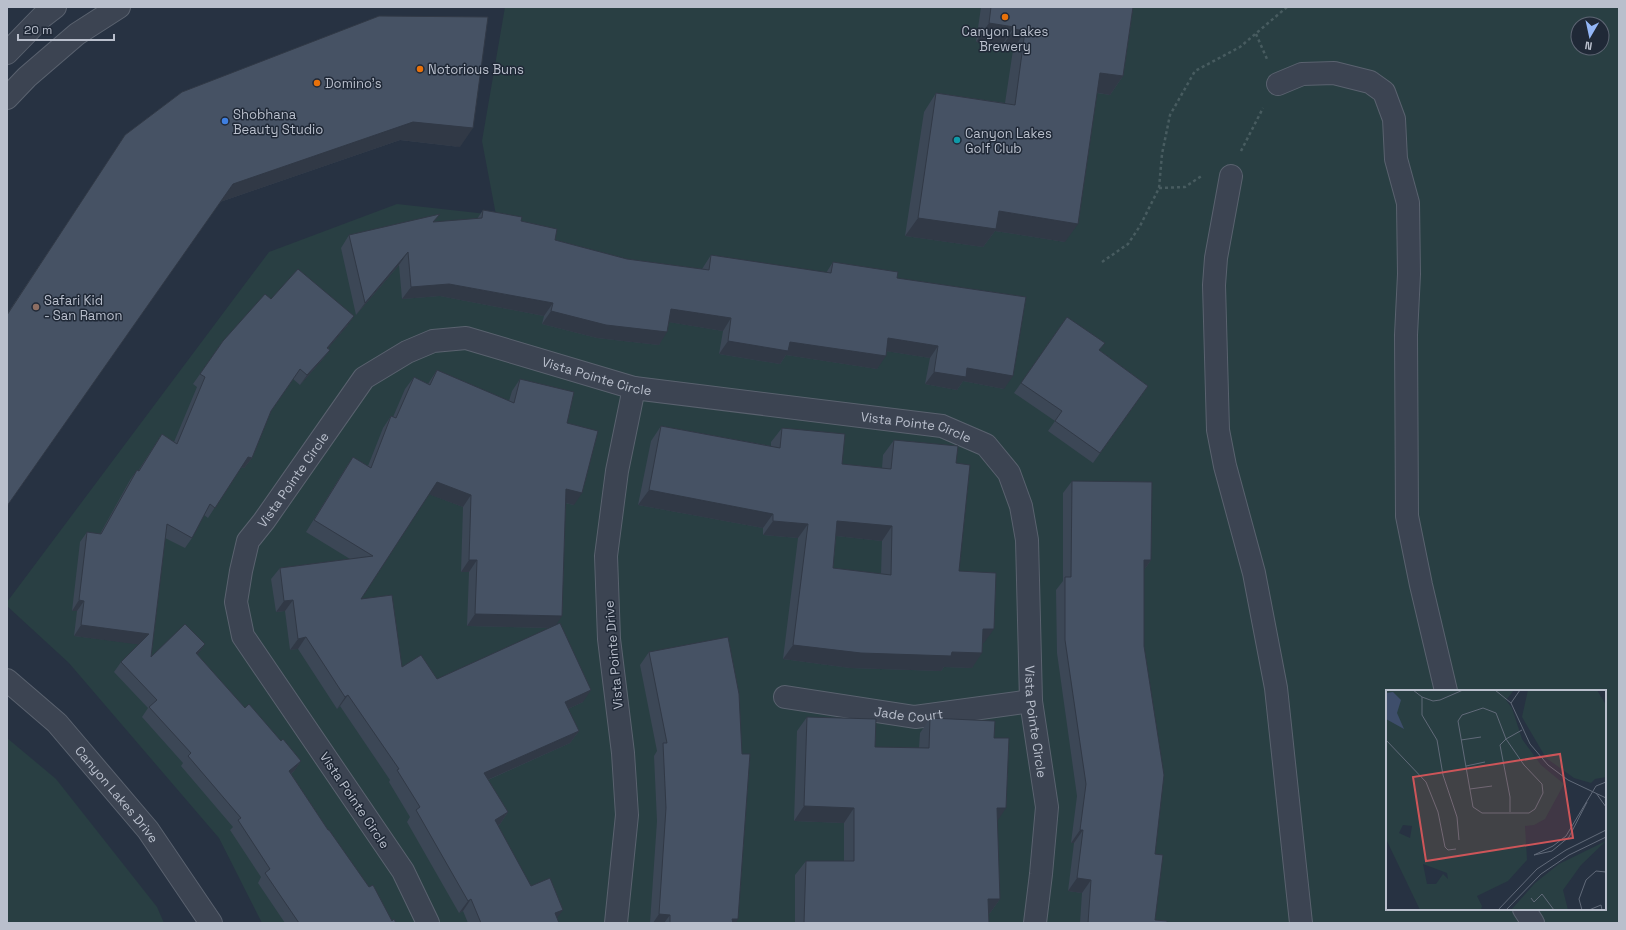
<svg xmlns="http://www.w3.org/2000/svg" width="1626" height="930" font-family="'Space Grotesk',sans-serif">
	<style>
		.green { fill: #293f43; fill-rule: evenodd }
		.lines { fill: none; stroke-linecap: round; stroke-linejoin: round }
		.minor-casing { stroke: #5a626f; stroke-width: 24 }
		.path { stroke: #485c60; stroke-width: 2.5; stroke-dasharray: 3 3; stroke-linecap: butt }
		.minor { stroke: #3c4452; stroke-width: 22 }
		.wall { fill: #3c4756; fill-rule: evenodd }
		.shaded-wall { fill: #313946 }
		.building { fill: #465264; stroke: #313946; fill-rule: evenodd }
		.food-dot { fill: #e8710a; stroke: #202937; stroke-width: 1.5 }
		.shop-dot { fill: #3f7fe0; stroke: #202937; stroke-width: 1.5 }
		.culture-dot { fill: #0f9aa8; stroke: #202937; stroke-width: 1.5 }
		.education-dot { fill: #8d6e63; stroke: #202937; stroke-width: 1.5 }
		.labels { text-anchor: middle; stroke-width: 3; stroke-linejoin: round; paint-order: stroke }
		.poi-label { font-size: 13px; fill: #b9bfcc; stroke: #202937; text-anchor: start }
		.street-label { font-size: 13px; fill: #b9bfcc; stroke: #202937 }
		.inset-road { fill: none; stroke: #616a79; stroke-width: 1 }
		.view { fill: #cd5559; fill-opacity: 0.15; stroke: #cd5559; stroke-width: 2 }
		.inset-edge { fill: none; stroke: #b9bfcc; stroke-width: 2 }
	</style>
	<rect width="100%" height="100%" fill="#273242"/>
	<g class="green">
		<path d="M505,7H1619V923H262L219,838L69,663L7,606V602L269,252L397,204L496,215L482,141ZM1578,24H1602V48H1578ZM1387,691H1605V909H1387Z"/>
		<path d="M7,738L56,779L157,907L164,923H7Z"/>
	</g>
	<g class="lines">
		<g class="minor-casing">
			<g id="minor">
				<path d="M7,53L42,17L55,7"/>
				<path d="M1278,84L1302,74L1334,73L1370,82L1384,92L1394,119L1396,159L1408,203L1409,274L1406,335L1407,516L1421,585L1446,691"/>
				<path d="M7,98L27,77L77,34L119,7"/>
				<path d="M1231,176L1216,258L1214,285L1218,430L1225,466L1254,573L1276,688L1301,923"/>
				<path id="s1" d="M7,680L57,723L148,830L211,923"/>
				<path id="s2" d="M785,697L915,717L1031,701"/>
				<path d="M1524,909L1533,923"/>
				<path id="s3" d="M428,923L403,871L243,636L236,602L241,571L248,541L264,521L364,378L407,352L433,341L466,338L634,388L942,426L986,445L1009,473L1021,506L1027,540L1031,701L1047,807L1041,874L1035,923"/>
				<path d="M616,923L627,815L623,753L609,639L606,556L617,471L634,388"/>
			</g>
		</g>
		<g class="path">
			<path d="M1256,34L1267,59"/>
			<path d="M1241,151L1263,108"/>
			<path d="M1159,188L1185,187L1203,175"/>
			<path d="M1102,262L1128,244L1140,226L1159,188L1162,154L1170,115L1195,71L1240,47L1287,7"/>
		</g>
		<use href="#minor" class="minor"/>
	</g>
	<g class="wall">
		<path d="M981,7H1133L1123,76L1110,95L1097,93L1065,242L995,231L983,247L905,236L924,112L936,93L1005,103L1013,50L1001,48V46L976,42Z"/>
		<path d="M182,92L460,147L400,140L220,202L7,506V314L113,154L125,135Z"/>
		<path d="M483,210L521,221L555,240L627,259L702,269L711,255L826,273L833,262L897,278L1004,389L963,381L957,390L925,384L930,358L886,351L877,369L786,355L780,364L719,354L723,331L669,322L659,345L597,338L542,324L544,316L440,296L402,299L399,265L356,315L341,248L349,235L477,219Z"/>
		<path d="M271,299L354,316L347,326L328,348L330,350L322,360L300,385L293,379L271,411L252,458L244,468L241,467L208,518L204,515L192,538L185,548L165,538L151,657L205,644L197,655L245,708L301,761L294,771L291,774L328,830L392,921L396,923H285L258,883L261,877L230,830L233,827L181,766L183,763L142,717L148,708L114,672L121,662L139,644L74,636L77,611H72L80,542L87,532L100,534L130,480L137,470L138,471L162,434L174,442L197,387L193,384L223,341Z"/>
		<path d="M1067,317L1099,350L1148,386L1093,463L1048,431L1055,421L1014,393Z"/>
		<path d="M437,370L509,401L512,391L520,379L567,423L574,505L565,503L556,625L583,702L568,709L579,731L570,743L488,780L508,812L500,824L498,826L531,886L557,918L559,923H468L463,911L459,913L407,822L410,817L389,782L390,780L340,706L337,709L298,649L290,650L285,611L276,612L271,579L280,568L350,559L306,532L345,469L353,457L368,466L383,428L391,416L393,417L405,389L414,377L428,384ZM429,494L463,507L461,572H469L467,626L550,628L437,679L402,667L361,599Z"/>
		<path d="M661,426L771,446V442L782,428L842,464L882,468L883,455L894,440L956,463L959,571L984,643H982L972,668L944,667L941,671L850,668L783,659L798,538L763,535V528L638,505L651,441ZM836,536L882,541L881,574L833,568Z"/>
		<path d="M1072,481L1151,560L1144,570V646L1155,854V920L1167,923H1080L1082,893L1068,891L1074,843H1071L1077,796L1057,653L1056,590L1063,581V493Z"/>
		<path d="M649,652L736,923H650L657,821L654,756L657,751L640,665Z"/>
		<path d="M807,717L875,747L919,748L920,733L930,718L994,738L1000,899L990,913L988,914L989,923H795V875L806,861H844V823L794,821L797,731Z"/>
	</g>
	<g class="shaded-wall">
		<path d="M989,23L1014,27L1001,46L976,42Z"/>
		<path d="M1014,29L1025,31L1013,50L1001,48Z"/>
		<path d="M1100,73L1123,76L1110,95L1088,91Z"/>
		<path d="M413,122L473,128L460,147L400,140L220,202L233,184Z"/>
		<path d="M999,211L1078,224L1065,242L995,231L983,247L905,236L918,218Z"/>
		<path d="M408,252L399,265L356,315L365,303Z"/>
		<path d="M449,284L553,303L544,316L440,296L402,299L411,287Z"/>
		<path d="M671,309L731,318L723,331L662,321Z"/>
		<path d="M551,311L667,332L659,345L597,338L542,324Z"/>
		<path d="M354,316L347,326L320,358L327,348Z"/>
		<path d="M888,338L938,346L930,358L879,350Z"/>
		<path d="M728,341L790,342L886,356L877,369L786,355L780,364L719,354Z"/>
		<path d="M330,350L322,360L300,385L307,375Z"/>
		<path d="M967,368L1013,376L1004,389L963,381L957,390L925,384L934,372Z"/>
		<path d="M248,457L252,458L244,468L241,467Z"/>
		<path d="M437,482L471,495L463,507L428,494Z"/>
		<path d="M566,489L582,493L574,505L558,501Z"/>
		<path d="M649,490L773,514L763,528L638,505Z"/>
		<path d="M773,521L808,524L798,538L763,535Z"/>
		<path d="M837,521L892,526L882,541L827,535Z"/>
		<path d="M469,560H477L469,572H461Z"/>
		<path d="M1144,560H1151L1142,573Z"/>
		<path d="M79,600L84,601L77,611H72Z"/>
		<path d="M293,600L285,611L276,612L284,601Z"/>
		<path d="M475,614L562,616L554,628L467,626Z"/>
		<path d="M81,625L149,634L142,645L74,636Z"/>
		<path d="M983,629H994L984,643H973Z"/>
		<path d="M306,637L298,649L290,650L298,639Z"/>
		<path d="M205,644L198,654L189,663L196,653Z"/>
		<path d="M793,645L952,652L982,653L972,668L944,667L941,671L850,668L783,659Z"/>
		<path d="M591,690L583,702L557,714L565,702Z"/>
		<path d="M348,695L340,706L337,709L345,697Z"/>
		<path d="M579,731L570,743L476,785L484,773Z"/>
		<path d="M301,761L294,771L282,781L289,771Z"/>
		<path d="M804,806L854,808L844,823L794,821Z"/>
		<path d="M997,808H1006L996,823Z"/>
		<path d="M508,812L500,824L487,832L495,820Z"/>
		<path d="M1080,830H1083L1074,843H1071Z"/>
		<path d="M1077,878L1091,880L1082,893L1068,891Z"/>
		<path d="M471,899L463,911L459,913L468,901Z"/>
		<path d="M988,899H1000L990,913L978,914Z"/>
		<path d="M563,910L554,922L555,913Z"/>
		<path d="M659,914L670,915L664,923H653Z"/>
		<path d="M732,919H738L736,923H730Z"/>
	</g>
	<g class="building">
		<path d="M991,7H1133L1123,76L1100,73L1078,224L999,211L996,229L918,218L936,93L1015,105L1025,31L1014,29V27L989,23Z"/>
		<path d="M379,16L488,17L473,128L413,122L233,184L7,506V315L125,135L182,92Z"/>
		<path d="M483,210L522,217L521,221L557,229L555,240L627,259L709,270L711,255L831,273L833,262L898,272L897,278L1026,297L1013,376L967,368L966,377L934,372L938,346L888,338L886,356L790,342L788,351L728,341L731,318L671,309L667,332L606,325L551,311L553,303L449,284L411,287L408,252L365,303L349,235L440,214L433,222L482,218Z"/>
		<path d="M298,269L354,316L327,348L330,350L307,375L300,369L271,411L252,458L248,457L215,508L210,504L192,538L167,524L151,657L185,624L205,644L196,653L245,708L249,704L281,741L283,739L301,761L289,771L328,830H329L369,887L373,885L392,921L394,919L396,923H299L265,873L270,869L238,820L241,818L188,756L191,753L149,707L157,700L121,662L149,634L81,625L84,601L79,600L87,532L101,534L137,470L139,471L162,434L177,444L205,377L200,374L223,341L265,294L271,299Z"/>
		<path d="M1067,317L1105,343L1099,350L1148,386L1100,453L1055,421L1062,411L1021,383Z"/>
		<path d="M437,370L514,403L520,379L574,392L567,423L598,431L582,493L566,489L562,616L475,614L477,560H469L471,495L437,482L361,599L392,595L402,667L421,655L437,679L560,623L591,690L565,702L579,731L484,773L508,812L495,820L531,886L550,878L563,910L555,913L559,923H481L471,899L468,901L416,810L420,807L397,770L399,769L348,695L345,697L306,637L298,639L293,600L284,601L280,568L373,556L314,520L353,457L371,468L391,416L396,418L414,377L430,385Z"/>
		<path d="M661,426L780,448L782,428L845,434L842,464L891,469L894,440L958,446L956,463L970,465L959,571L996,573L994,629H983L982,653L952,652L951,656L861,653L793,645L808,524L773,521V514L649,490ZM837,521L892,526L891,575L833,568Z"/>
		<path d="M1072,481L1152,482L1151,560H1144V646L1164,775L1155,854L1163,855L1155,920L1167,921V923H1088L1091,880L1077,878L1083,830H1080L1086,784L1065,640V577H1071Z"/>
		<path d="M728,637L739,694L742,754H750L738,919H732L733,923H670V915L659,914L666,808L663,743H667L649,652Z"/>
		<path d="M807,717L876,719L875,747L929,748L930,718L995,721L994,738H1009L1006,808H997L1000,899H988L989,923H804L806,861H854V808L804,806Z"/>
	</g>
	<g class="food-dot">
		<circle cx="1005" cy="17" r="4"/>
		<circle cx="420" cy="69" r="4"/>
		<circle cx="317" cy="83" r="4"/>
	</g>
	<circle class="shop-dot" cx="225" cy="121" r="4"/>
	<circle class="culture-dot" cx="957" cy="140" r="4"/>
	<circle class="education-dot" cx="36" cy="307" r="4"/>
	<g class="labels">
		<g class="poi-label">
			<text x="1005" y="36" text-anchor="middle">Canyon Lakes<tspan x="1005" dy="15">Brewery</tspan></text>
			<text x="428" y="74">Notorious Buns</text>
			<text x="325" y="88">Domino's</text>
			<text x="233" y="119">Shobhana<tspan x="233" dy="15">Beauty Studio</tspan></text>
			<text x="965" y="138">Canyon Lakes<tspan x="965" dy="15">Golf Club</tspan></text>
			<text x="44" y="305">Safari Kid<tspan x="44" dy="15">- San Ramon</tspan></text>
		</g>
		<g class="street-label">
			<text dy="5" stroke="none"><textPath href="#s3" startOffset="887">Vista Pointe Circle</textPath></text>
			<text dy="5" stroke="none"><textPath href="#s3" startOffset="1211">Vista Pointe Circle</textPath></text>
			<text dy="5" stroke="none"><textPath href="#s3" startOffset="515">Vista Pointe Circle</textPath></text>
			<text transform="translate(613 655) rotate(-95)" y="5">Vista Pointe Drive</text>
			<text dy="5" stroke="none"><textPath href="#s2" startOffset="125">Jade Court</textPath></text>
			<text dy="5" stroke="none"><textPath href="#s3" startOffset="1572">Vista Pointe Circle</textPath></text>
			<text dy="5" stroke="none"><textPath href="#s1" startOffset="159">Canyon Lakes Drive</textPath></text>
			<text transform="translate(355 800) rotate(56)" y="5">Vista Pointe Circle</text>
		</g>
	</g>
	<g transform="translate(1386 690)">
		<rect width="220" height="220" fill="#273242"/>
		<path d="M0,0H128L120,10L126,18L136,49L155,75L178,94L159,129L148,135L139,136L141,170L122,191L91,206L96,216L95,220H34L0,149ZM27,130L24,148L13,143L17,135L26,136ZM37,174L61,183L62,189L57,184L50,194H41ZM142,0H211L220,15V87L209,89L205,93L188,88L160,68L136,27ZM220,151L195,175L177,200L182,220H125L149,193L173,174Z" fill="#293f43" fill-rule="evenodd"/>
		<path d="M7,2L15,10L11,23L18,39L0,29V3Z" fill="#3e4e6b"/>
		<path class="inset-road" d="M27,0L36,7L47,11L54,10L77,0M109,0L125,13L144,54L162,75L182,90L220,108M36,7V25L51,50L57,85L71,127L73,150M125,13L134,0M97,18L110,23L120,49L138,75L156,94L157,103L149,119L143,123H96L87,117L72,31L76,25ZM0,50L40,92L52,122L59,157L62,160L70,159M75,50L95,47M80,76L99,72M84,99L106,96M210,103L220,117M201,112L183,147L166,161L148,165L167,156L180,146L210,96L220,92M124,122V107L114,55L120,49L136,40M145,208L148,212L156,204L168,220M112,220L151,179L180,160L220,140M120,220L155,184L183,165L220,147M196,220L193,209L200,190L210,181L220,182M203,220L215,215L216,220"/>
		<path class="view" d="M174,64L187,148L40,171L27,87Z"/>
		<rect width="220" height="220" class="inset-edge"/>
	</g>
	<rect width="1626" height="930" fill="none" stroke="#b9bfcc" stroke-width="16"/>
	<g transform="translate(1590 36) rotate(189)"><circle r="19" fill="#202937" stroke="#5d6573"/>
	<path d="M0-3L7 15L0 10L-7 15Z" fill="#93b6f6"/>
	<text y="-6" font-size="11" font-weight="bold" text-anchor="middle" fill="#b9bfcc">N</text>
	</g>
	<path d="M18 34v6h96v-6" fill="none" stroke="#b9bfcc" stroke-width="2"/>
	<text x="24" y="34" font-size="12" fill="#b9bfcc" stroke="#202937" stroke-width="3" paint-order="stroke">20 m</text>
</svg>
